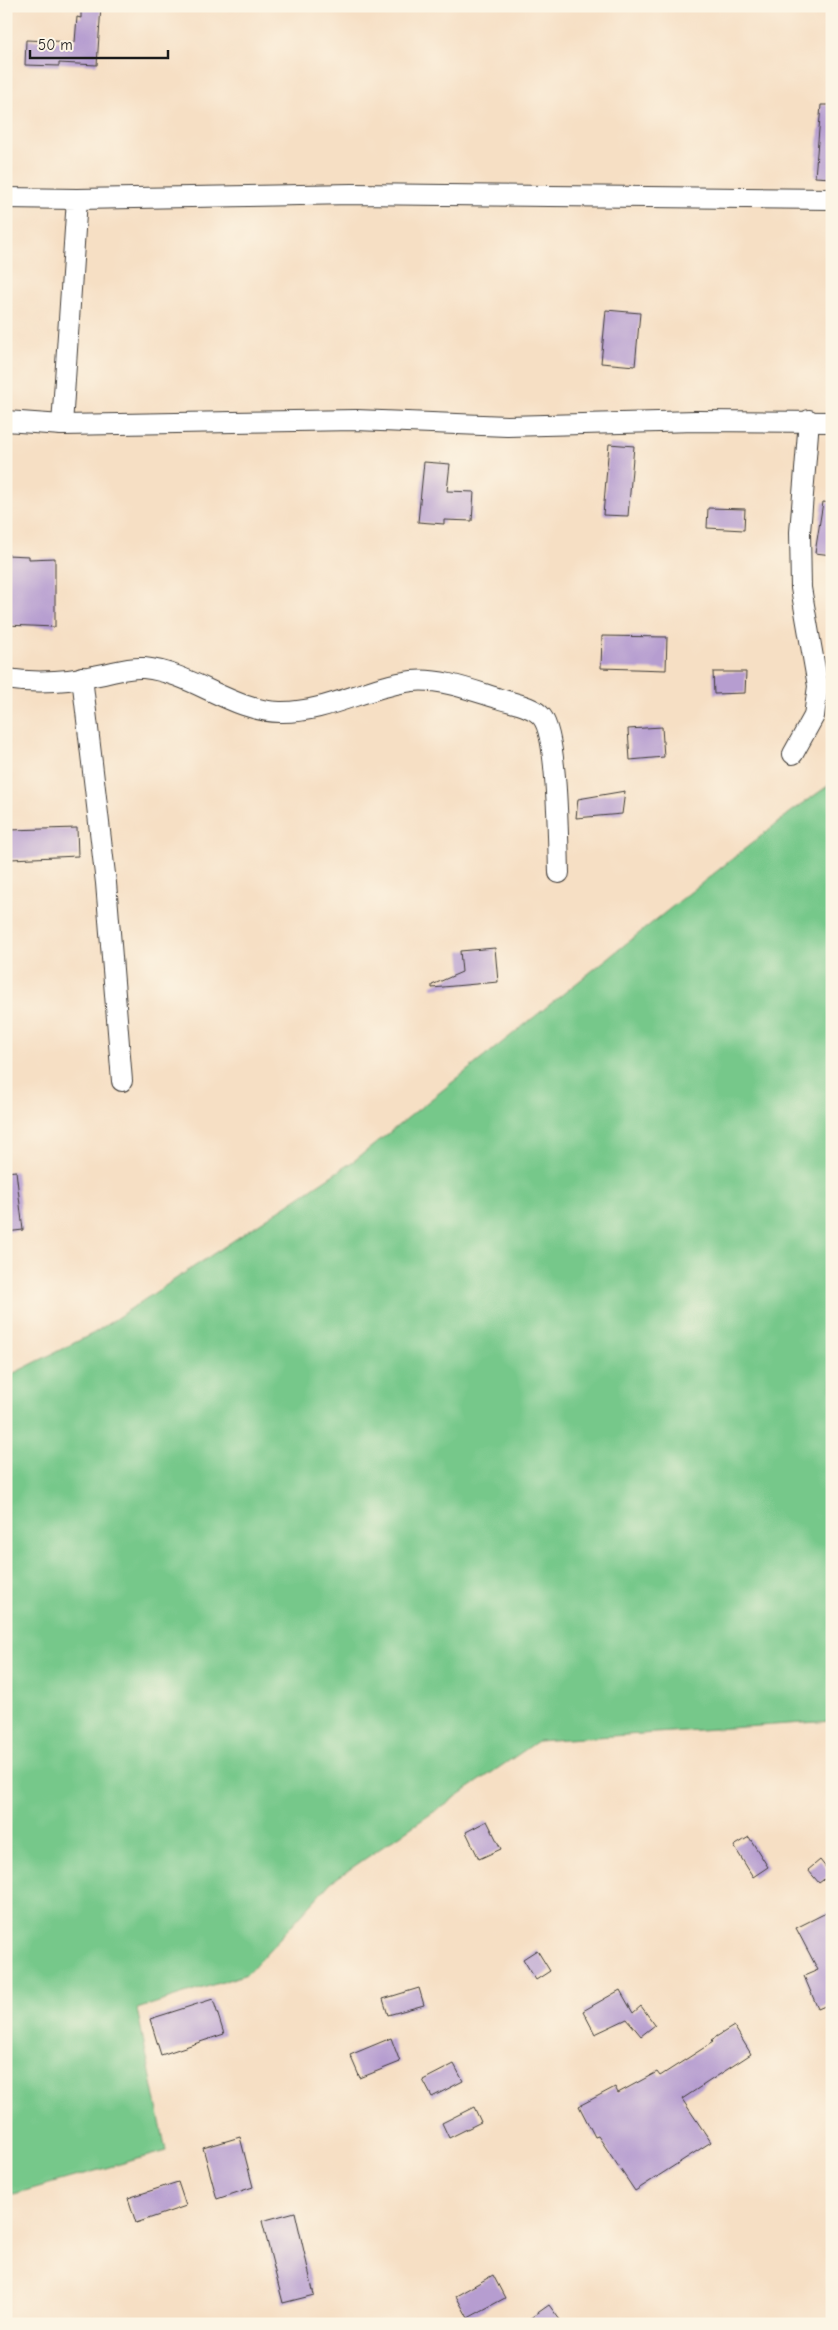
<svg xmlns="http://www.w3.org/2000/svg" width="838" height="2330" font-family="'Comic Neue',sans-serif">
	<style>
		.green { fill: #76c88a; stroke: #497253 }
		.building { fill: #b69dd0 }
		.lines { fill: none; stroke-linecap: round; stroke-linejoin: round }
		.street-casing { stroke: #3d3935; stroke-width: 22 }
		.street { stroke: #fff; stroke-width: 20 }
	</style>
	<rect width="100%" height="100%" fill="#fcf5e5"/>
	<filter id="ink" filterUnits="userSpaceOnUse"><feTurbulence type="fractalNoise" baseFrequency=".02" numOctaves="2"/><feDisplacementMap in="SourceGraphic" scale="10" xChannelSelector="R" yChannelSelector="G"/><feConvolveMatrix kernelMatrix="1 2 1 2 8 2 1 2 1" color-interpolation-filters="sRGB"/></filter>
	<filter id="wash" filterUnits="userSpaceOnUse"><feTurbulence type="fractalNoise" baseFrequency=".0096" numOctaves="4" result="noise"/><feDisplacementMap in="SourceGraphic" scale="20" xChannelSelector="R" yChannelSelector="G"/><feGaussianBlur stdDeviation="1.12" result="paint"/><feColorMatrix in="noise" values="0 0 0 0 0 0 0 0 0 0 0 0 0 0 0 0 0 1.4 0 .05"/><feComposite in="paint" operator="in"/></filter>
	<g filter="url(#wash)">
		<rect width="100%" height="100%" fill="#f6dfc4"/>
		<path class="green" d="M832,783V1721L538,1741L331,1882L247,1974L137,2009L166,2151L14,2194L6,2192V1377L94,1333L355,1160L791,812Z"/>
		<g id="blocks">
			<g class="building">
				<path d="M81,6H101L97,65L59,63V66L25,65L26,40L75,42L77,17L81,18Z"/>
				<path d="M821,105H832V178L815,177Z"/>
				<path d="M606,310L640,313L635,366L601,363Z"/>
				<path d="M609,444L634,446L628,516L603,515Z"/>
				<path d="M424,462L450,464L447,491L474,492L472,521L444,520V524L418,522Z"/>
				<path d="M823,502L832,503V555L815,553Z"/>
				<path d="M708,508L745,509L744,530L707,528Z"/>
				<path d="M7,555L29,556V559L55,558V627L6,625Z"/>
				<path d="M602,636L667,637L666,670L601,668Z"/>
				<path d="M713,672H746L745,693L714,694Z"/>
				<path d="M662,727L664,757L630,760L628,729Z"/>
				<path d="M625,791L622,814L576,818L578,799Z"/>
				<path d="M77,828L78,856L11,859L10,830Z"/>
				<path d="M495,948L498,982L432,988V985L462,972L460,951Z"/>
				<path d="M16,1171L23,1230L6,1232V1172Z"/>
				<path d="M487,1821L501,1849L479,1859L466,1832Z"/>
				<path d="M749,1837L768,1867L753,1877L734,1846Z"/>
				<path d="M820,1860L831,1874L819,1883L808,1870Z"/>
				<path d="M832,1910V2003L818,2009L804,1976L818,1970L796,1928Z"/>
				<path d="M537,1950L550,1971L536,1980L523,1959Z"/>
				<path d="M419,1988L424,2005L388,2015L383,1999Z"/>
				<path d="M620,1990L633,2013L641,2006L655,2025L641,2036L627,2019L595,2034L583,2011Z"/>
				<path d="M213,1999L224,2034L161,2055L150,2019Z"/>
				<path d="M734,2026L751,2054L682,2099L711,2142L635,2191L598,2136L595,2137L579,2106L615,2087L618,2093L657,2072L660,2076L713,2042L711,2040Z"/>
				<path d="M391,2038L400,2062L360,2078L350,2055Z"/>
				<path d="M454,2064L463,2081L432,2097L423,2080Z"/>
				<path d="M474,2107L481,2122L449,2138L442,2123Z"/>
				<path d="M240,2137L253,2187L217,2199L203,2148Z"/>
				<path d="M178,2182L186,2206L136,2223L128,2198Z"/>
				<path d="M295,2212L314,2295L283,2303L262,2221Z"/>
				<path d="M493,2275L505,2298L468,2318L456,2296Z"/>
				<path d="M549,2305L563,2324H522Z"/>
			</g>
		</g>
	</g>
	<g filter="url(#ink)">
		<use href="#blocks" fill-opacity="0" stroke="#3d3935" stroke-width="1"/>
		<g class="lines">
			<g class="street-casing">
				<g id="street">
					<path d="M6,198L77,199L62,425"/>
					<path d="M77,199L352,194L832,199"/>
					<path d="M6,421L62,425L356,420L507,426L696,421L832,422"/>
					<path d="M82,677L106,883L122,1081"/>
					<path d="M6,679C39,684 72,681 104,674C118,671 129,667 144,668C193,673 231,711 280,712C326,713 368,686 412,681C440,678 471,690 497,698C511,703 532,705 542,717C558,737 558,844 559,873"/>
					<path d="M793,754L814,716L818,686L801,588L800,532L809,420"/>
				</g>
			</g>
			<use href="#street" class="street"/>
		</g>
	</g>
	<rect width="838" height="2330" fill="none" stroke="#fcf5e5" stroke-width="25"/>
	<path d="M30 50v8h138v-8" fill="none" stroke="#1c1c1c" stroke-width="2.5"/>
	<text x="38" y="50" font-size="15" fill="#1c1c1c" stroke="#fcf5e5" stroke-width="4" paint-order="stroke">50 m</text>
</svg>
